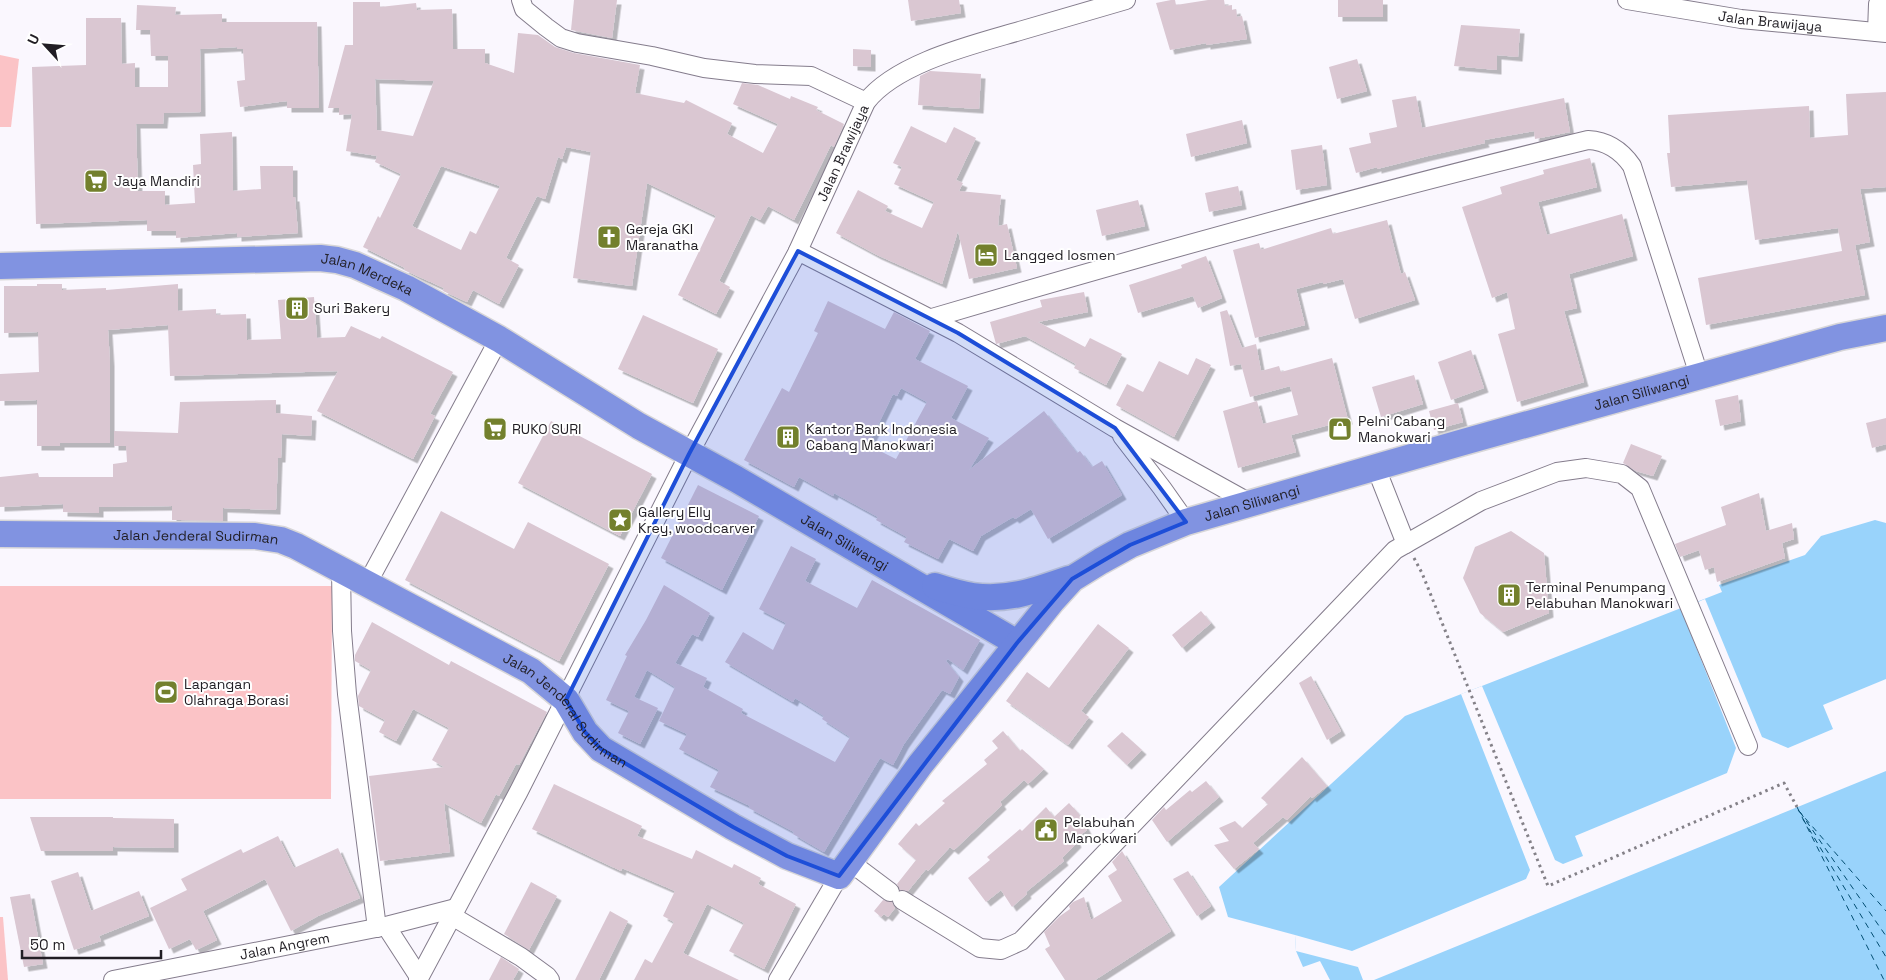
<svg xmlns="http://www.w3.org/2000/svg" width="1886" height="980" font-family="'Space Grotesk',sans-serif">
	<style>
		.green { fill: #fbc3c6 }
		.water { fill: #99d3fb }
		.pier { fill: #faf7fe }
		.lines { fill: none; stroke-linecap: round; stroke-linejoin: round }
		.ferry { stroke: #024d72; stroke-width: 1; stroke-dasharray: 6 5; stroke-linecap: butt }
		.building { fill: #dac7d2; fill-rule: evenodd; filter: url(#shadow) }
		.minor-casing { stroke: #847c8c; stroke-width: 20 }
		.highway-casing { stroke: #d7d6d8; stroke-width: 29 }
		.path { stroke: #848188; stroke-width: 3; stroke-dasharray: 2.5 4; stroke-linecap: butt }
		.minor { stroke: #fff; stroke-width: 18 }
		.highway { stroke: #8193e1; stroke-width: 26 }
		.marked { fill: #1d4ed8; fill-opacity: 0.2; stroke: #1d4ed8; stroke-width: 4; stroke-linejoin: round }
		.labels { text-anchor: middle; stroke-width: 4; stroke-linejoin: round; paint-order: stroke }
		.street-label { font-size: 14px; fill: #211e24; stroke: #fff }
		.poi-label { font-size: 14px; fill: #211e24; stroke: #fff; text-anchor: start }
	</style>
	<defs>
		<filter id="shadow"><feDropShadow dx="4.5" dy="4.5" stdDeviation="0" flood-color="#0004"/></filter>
	</defs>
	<rect width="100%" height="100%" fill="#faf7fe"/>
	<g class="green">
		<path d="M0,55L19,59L11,127H0Z"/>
		<path d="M0,586H332L331,799H0Z"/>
		<path d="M0,917H3L8,980H0Z"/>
	</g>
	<path class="water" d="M1875,520L1886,523V980H1330L1320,961L1303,967L1296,951L1295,935L1228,917L1219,887L1405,716L1722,592L1719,585L1805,555L1821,536Z"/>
	<path class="pier" d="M1705,599L1762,737L1788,748L1833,729L1823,705L1886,679V771L1374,980H1363L1358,967L1296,951L1295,935L1352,951L1526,879L1530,870L1461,694L1482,686L1555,860L1563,864L1583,856L1575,836L1727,773L1736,748L1681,609Z"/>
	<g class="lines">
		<g class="ferry">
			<path d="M1797,807L1884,980"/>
			<path d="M1798,810L1886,911"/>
			<path d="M1800,812L1886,936"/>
			<path d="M1803,819L1886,957"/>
		</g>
	</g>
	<g class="building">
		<path d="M574,0H617L612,38L571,30Z"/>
		<path d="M908,0H959L961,13L911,21Z"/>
		<path d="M1171,0H1175L1176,5L1208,0H1224L1225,6L1232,5V10L1236,9L1237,17L1242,16L1247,39L1206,45V43L1170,50L1156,3Z"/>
		<rect x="1338" y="0" width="45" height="17"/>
		<path d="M353,2H380V7L416,3L417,10L452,9L453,49H485V63L514,73L518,33L538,35L555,47L574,53L640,65L635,93L684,103L686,100L732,123L727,134L763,153L778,124L733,104L742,83L758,85L790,99L791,96L818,107L816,110L844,124L834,147L831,145L794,220L768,206L760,220L751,215L719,281L730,287L716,314L678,295L716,216L647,183L632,286L573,278L591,152L566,147L562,159L558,157L545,199L537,196L506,258L519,265L499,304L473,290L467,302L443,291L444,288L404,270L405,268L363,247L378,216L380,218L401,174L375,162L377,156L346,151L352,114L339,115V108H328L345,45H353ZM375,79L434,81L413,136L377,130ZM441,166L500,186L476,234L470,231L461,250L412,226Z"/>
		<path d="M137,5L176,7L175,15L222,14V22H317L319,108H287V101L240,107L237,81L245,80L243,49H237V47L200,49L201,112L164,113L163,124H136L138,191H165V205L195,203L193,165L201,164L200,134L232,132L233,191L261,189L260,166H293V197H295L298,233L237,237V233L176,238V231H147V220L36,224L32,67L86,65V18H121L122,64L135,63V87H168V56H151L150,30H136Z"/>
		<path d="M1461,25L1520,29L1518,57L1497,55V70L1454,66Z"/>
		<path d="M853,49L871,50V67L853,66Z"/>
		<path d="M1357,59L1367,91L1337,99L1329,67Z"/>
		<path d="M930,71L981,74L979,109L918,105L920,76Z"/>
		<path d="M1886,92V187L1860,189L1870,242L1855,245L1865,295L1706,325L1698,278L1842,251L1838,228L1755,240L1747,180L1671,187L1667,153H1670L1668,115L1809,106L1810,138L1848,135L1846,94Z"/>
		<path d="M1416,96L1422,128L1564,98L1570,132L1535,139L1534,131L1484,140L1485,143L1428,156L1377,169V167L1356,173L1349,148L1371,143L1369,133L1397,127L1392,100Z"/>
		<path d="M1242,120L1247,143L1191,157L1186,134Z"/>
		<path d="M911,126L946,143L954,127L976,138L956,180L963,183L959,191L1001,195L998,226L1007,224L1017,268L969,279L958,231L942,284L877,255L836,233L858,190L888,206L885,211L922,228L934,202L894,184L902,167L893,163Z"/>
		<path d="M1322,145L1327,185L1296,190L1291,150Z"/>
		<path d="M1590,158L1597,187L1538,202L1547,235L1622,214L1633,256L1569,274L1577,308L1564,311L1584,382L1517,402L1498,334L1515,329L1507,292L1492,298L1462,207L1502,194L1500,187L1544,174L1543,170Z"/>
		<path d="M1238,186L1242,205L1209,212L1205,193Z"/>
		<path d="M1138,200L1145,226L1102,236L1096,210Z"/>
		<path d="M1387,220L1401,274L1405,272L1415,300L1355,319L1343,279L1323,284V282L1296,289L1305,325L1255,338L1233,250L1259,243L1261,250L1331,228L1333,234Z"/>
		<path d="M1206,256L1222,298L1198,308L1193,296L1138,313L1129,285L1182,268L1181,265Z"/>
		<path d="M37,284H62V290L106,288V290L178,284V311L216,309V315L246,314L247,340L281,339L278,300L314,297L317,338L345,337L351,326L380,339L382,336L453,372L430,414L435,416L413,459L317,411L338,371L170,376L168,325L108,330L110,362V443H60V446H37V400L0,401V374L39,372L38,332L4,333V286H37Z"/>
		<path d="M1084,292L1088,312L1038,322L1085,347L1090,338L1122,354L1106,385L1074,368L1076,364L1025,336L996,344L990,322L1042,307L1040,300Z"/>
		<path d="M828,301L885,329L894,312L930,331L915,359L968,386L951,418L989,438L969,470L1044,411L1077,453L1080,451L1092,467L1102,461L1122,495L1048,539L1031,509L1015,519L1013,517L981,536L973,551L949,539L938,559L904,542L907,537L876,520L878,517L834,493L833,496L799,477L794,487L744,460L782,388L789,392L818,333L814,331ZM901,388L927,402L896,459L868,445L893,394L897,396Z"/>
		<path d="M1227,310L1242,348L1256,344L1261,371L1279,366L1281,372L1332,358L1348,420L1291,435L1296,452L1238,468L1223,411L1257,401L1263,424L1298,415L1290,386L1250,397L1241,364L1230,366L1220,312Z"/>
		<path d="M643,315L718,349L693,403L618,369Z"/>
		<path d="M1471,350L1484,388L1451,400L1438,362Z"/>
		<path d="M1196,358L1211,365L1174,437L1116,405L1127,384L1143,392L1159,361L1188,375Z"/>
		<path d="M1414,375L1423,404L1381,417L1372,387Z"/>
		<path d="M1738,395L1741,421L1720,426L1715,400Z"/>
		<path d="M276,400V413L312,416L311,436L282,434L281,458H278L276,510L223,508V521L180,520H172V506L99,507V513L63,512V504L0,507V477L38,473L39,477H113V464L127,462L126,446H114V431L178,433L180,402Z"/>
		<path d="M1458,403L1463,422L1434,430L1429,411Z"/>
		<path d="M1886,418V444L1872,448L1866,423Z"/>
		<path d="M551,421L652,474L620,536L518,483Z"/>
		<path d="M1631,444L1662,456L1653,476L1636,471L1623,463Z"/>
		<path d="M698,485L759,516L722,590L661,558Z"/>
		<path d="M1759,493L1766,531L1792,523L1794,539L1782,543L1785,558L1717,582L1714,567L1705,570L1699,550L1680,557L1675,544L1726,525L1721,507Z"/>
		<path d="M441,511L514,549L528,522L609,564L559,661L405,580Z"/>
		<path d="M1511,531L1544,553L1549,613L1503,632L1480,613L1463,578L1475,547Z"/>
		<path d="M791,546L816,559L805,581L857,608L872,580L980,640L963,670L948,659L946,661L959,677L950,694L942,690L904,744L893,765L880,758L824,852L793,834L794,832L749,808L750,806L710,787L719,770L679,749L687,734L659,721L675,687L647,670L634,697L658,708L640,744L618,733L629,711L606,700L627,656L625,655L646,620L664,585L710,613L698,637L692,634L675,663L707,678L703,687L743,709L741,713L835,762L850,737L822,719L824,716L795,698L793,702L725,662L743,632L773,650L786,623L759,609Z"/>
		<path d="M1201,611L1211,623L1182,648L1172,635Z"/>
		<path d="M372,622L449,665L451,661L547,712L519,765L516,764L499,796L496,794L481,823L444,803L450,852L380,861L369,776L444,767L432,760L449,728L413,709L396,741L379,732L385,720L359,706L358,696L371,670L355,661V655Z"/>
		<path d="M1098,624L1129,648L1081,711L1089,717L1068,745L1006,701L1027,672L1049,688Z"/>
		<path d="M1311,676L1341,731L1327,740L1299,683Z"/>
		<path d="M1003,731L1020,751L1022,749L1044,769L1028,784L1024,780L1000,802L1002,805L954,850L950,847L928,871L926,869L908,891L900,890L897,884L916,860L898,844L916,823L919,826L945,803L942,801L987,764L984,760L998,748L992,741Z"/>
		<path d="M1122,732L1142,750L1127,765L1107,746Z"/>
		<path d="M1302,757L1327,786L1312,798L1311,796L1287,820L1283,817L1253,843L1259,849L1234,869L1214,845L1229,841L1219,828L1235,821L1242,828L1268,804L1261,798Z"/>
		<path d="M1206,781L1219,797L1167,842L1152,820L1164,807L1166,810L1190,790L1192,792Z"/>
		<path d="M554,784L642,826L637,836L692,859L696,850L732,868L734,864L761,878L758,884L796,904L764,969L729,951L744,923L707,904L683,953L739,980H634L645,959L652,963L674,922L663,916L675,891L622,868L621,871L532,829Z"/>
		<path d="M1069,803L1079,814L1087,830L1075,839L1077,843L1062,858L1064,861L1026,892L1027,894L1012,907L1001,890L986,902L968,878L990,860L987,857L1020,829L1022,831L1046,807L1054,817Z"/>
		<path d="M30,817H113V818L174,819V848L113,847V851H41Z"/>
		<path d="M278,836L294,868L338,848L360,898L318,916L291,931L265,879L203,911L217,940L196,950L190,939L169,949L150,908L187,890L181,879L241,849L243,853Z"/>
		<path d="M1122,851L1171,931L1095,980H1065L1045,949L1050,946L1044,932L1060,916L1070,909L1069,906L1073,902L1084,897L1091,920L1122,901L1108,876L1117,870L1112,862Z"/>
		<path d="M1188,871L1211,906L1197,916L1173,879Z"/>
		<path d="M78,872L91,911L139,891L149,916L99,936L101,941L74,950L51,881Z"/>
		<path d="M531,882L557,896L529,950L504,934Z"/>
		<path d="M30,894L43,964L24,967L10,897Z"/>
		<path d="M883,900L892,902L895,908L888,917L884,914L881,917L874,911Z"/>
		<path d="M610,911L628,921L599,980H575Z"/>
		<path d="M501,957L519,969L513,980H489Z"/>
	</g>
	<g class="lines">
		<g class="minor-casing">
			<g id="minor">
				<path d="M521,0L524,9L546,27L561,38L577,43L652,56L704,68L755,74L811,76L866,102"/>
				<path id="s1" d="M1627,0L1741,19L1886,33"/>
				<path d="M1877,32L1878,4L1880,0"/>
				<path d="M798,251L958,333L1115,428L1252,504"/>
				<path d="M932,318C1149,254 1368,193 1588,140C1607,141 1621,150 1632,166L1699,375"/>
				<path d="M1122,436L1162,488L1186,522"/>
				<path d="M1376,468L1406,544"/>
				<path d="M341,571L342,631L347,694L377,928"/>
				<path d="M367,584L499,339"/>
				<path d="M850,862L890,892"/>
				<path d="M902,900L980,948L1001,950L1021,941L1395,550L1481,501L1557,472L1586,468L1622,474L1640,488L1748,746"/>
				<path d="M452,916L521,957L547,976L550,980"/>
				<path d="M386,926L419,977"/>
				<path id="s2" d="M113,980L386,926L456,908"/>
				<path id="s3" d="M418,980L519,791L689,454L797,253L866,102C897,62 976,44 1023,30C1058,20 1092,10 1126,0"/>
				<path d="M778,980L839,876"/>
			</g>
		</g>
		<g class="highway-casing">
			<g id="highway">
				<path id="s4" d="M0,266L320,258L337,260L355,265L406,288L499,339L639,426L736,479L1017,643"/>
				<path id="s5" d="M0,534L255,536L281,540L296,546L531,671L566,700L585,732L601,749L733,827L787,856L839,876L920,765L1052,601L1072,579L1101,561L1130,545L1186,522L1460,443L1840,337L1886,328"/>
				<path d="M935,586C947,590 960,594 973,596C1008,601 1037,590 1069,579"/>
			</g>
		</g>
		<path class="path" d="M1414,558L1422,573L1548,886L1784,783L1797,807"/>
		<use href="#minor" class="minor"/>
		<use href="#highway" class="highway"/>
	</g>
	<path class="marked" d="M798,251L958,333L1115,428L1186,522L1130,545L1072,579L1017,643L839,876L787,856L733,827L601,749L585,732L566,700L689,454Z"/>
	<defs>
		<g id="supermarket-square" transform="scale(1.25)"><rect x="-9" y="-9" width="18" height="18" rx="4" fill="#73802d" stroke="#fff"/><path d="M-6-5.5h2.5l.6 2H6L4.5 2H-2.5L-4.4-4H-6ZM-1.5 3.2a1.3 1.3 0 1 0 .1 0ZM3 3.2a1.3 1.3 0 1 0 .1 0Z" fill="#fff"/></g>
		<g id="church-square" transform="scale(1.25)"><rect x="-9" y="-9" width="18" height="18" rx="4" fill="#73802d" stroke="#fff"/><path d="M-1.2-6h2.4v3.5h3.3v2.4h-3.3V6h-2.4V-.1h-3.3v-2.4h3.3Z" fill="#fff"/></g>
		<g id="hotel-square" transform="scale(1.25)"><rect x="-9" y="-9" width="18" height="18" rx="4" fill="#73802d" stroke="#fff"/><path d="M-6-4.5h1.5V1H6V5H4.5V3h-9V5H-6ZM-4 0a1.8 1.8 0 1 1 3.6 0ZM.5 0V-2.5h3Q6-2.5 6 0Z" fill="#fff"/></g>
		<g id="building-square" transform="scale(1.25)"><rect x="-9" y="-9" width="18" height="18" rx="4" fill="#73802d" stroke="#fff"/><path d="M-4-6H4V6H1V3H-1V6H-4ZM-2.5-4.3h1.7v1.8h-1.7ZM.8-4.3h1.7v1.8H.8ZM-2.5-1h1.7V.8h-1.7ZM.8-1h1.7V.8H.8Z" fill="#fff"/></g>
		<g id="shop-square" transform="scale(1.25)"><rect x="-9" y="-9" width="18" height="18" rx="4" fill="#73802d" stroke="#fff"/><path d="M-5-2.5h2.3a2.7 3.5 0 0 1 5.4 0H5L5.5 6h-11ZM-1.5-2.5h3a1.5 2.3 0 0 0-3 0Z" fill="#fff"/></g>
		<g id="sight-square" transform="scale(1.25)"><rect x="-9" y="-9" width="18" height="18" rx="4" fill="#73802d" stroke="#fff"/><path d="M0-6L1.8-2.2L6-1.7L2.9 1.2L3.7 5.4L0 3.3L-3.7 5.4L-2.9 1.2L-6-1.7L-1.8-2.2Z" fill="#fff"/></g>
		<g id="stadium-square" transform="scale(1.25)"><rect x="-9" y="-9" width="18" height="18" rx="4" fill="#73802d" stroke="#fff"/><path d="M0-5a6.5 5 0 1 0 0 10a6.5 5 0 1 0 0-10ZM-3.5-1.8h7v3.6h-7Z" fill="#fff"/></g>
		<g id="civic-square" transform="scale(1.25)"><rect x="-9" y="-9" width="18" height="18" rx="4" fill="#73802d" stroke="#fff"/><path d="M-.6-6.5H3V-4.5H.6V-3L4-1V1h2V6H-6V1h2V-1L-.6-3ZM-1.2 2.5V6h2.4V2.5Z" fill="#fff"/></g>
	</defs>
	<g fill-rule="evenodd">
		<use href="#supermarket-square" x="96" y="181"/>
		<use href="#church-square" x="609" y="237"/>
		<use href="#hotel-square" x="986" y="255"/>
		<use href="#building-square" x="297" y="308"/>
		<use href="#supermarket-square" x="495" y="429"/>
		<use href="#shop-square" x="1340" y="429"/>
		<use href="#building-square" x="788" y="437"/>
		<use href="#sight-square" x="620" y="520"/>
		<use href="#building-square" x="1509" y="595"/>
		<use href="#stadium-square" x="166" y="692"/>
		<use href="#civic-square" x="1046" y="830"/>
	</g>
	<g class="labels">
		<g class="street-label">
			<text dy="5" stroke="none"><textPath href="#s1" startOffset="145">Jalan Brawijaya</textPath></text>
			<text dy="5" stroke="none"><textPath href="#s3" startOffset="930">Jalan Brawijaya</textPath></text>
			<text dy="5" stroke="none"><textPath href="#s4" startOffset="370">Jalan Merdeka</textPath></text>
			<text dy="5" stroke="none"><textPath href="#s5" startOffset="1919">Jalan Siliwangi</textPath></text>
			<text dy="5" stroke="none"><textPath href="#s5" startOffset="1514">Jalan Siliwangi</textPath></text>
			<text dy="5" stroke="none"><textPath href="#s5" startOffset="196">Jalan Jenderal Sudirman</textPath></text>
			<text dy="5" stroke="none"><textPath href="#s4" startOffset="919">Jalan Siliwangi</textPath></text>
			<text dy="5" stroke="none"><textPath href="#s5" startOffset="616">Jalan Jenderal Sudirman</textPath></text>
			<text dy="5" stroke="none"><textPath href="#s2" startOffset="175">Jalan Angrem</textPath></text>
		</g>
		<g class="poi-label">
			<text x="114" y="186">Jaya Mandiri</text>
			<text x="626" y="234">Gereja GKI<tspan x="626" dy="16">Maranatha</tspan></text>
			<text x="1004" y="260">Langged losmen</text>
			<text x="314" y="313">Suri Bakery</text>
			<text x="1358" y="426">Pelni Cabang<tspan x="1358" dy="16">Manokwari</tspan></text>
			<text x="512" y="434">RUKO SURI</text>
			<text x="806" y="434">Kantor Bank Indonesia<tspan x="806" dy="16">Cabang Manokwari</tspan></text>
			<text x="638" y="517">Gallery Elly<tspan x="638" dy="16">Krey, woodcarver</tspan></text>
			<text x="1526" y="592">Terminal Penumpang<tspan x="1526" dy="16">Pelabuhan Manokwari</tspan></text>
			<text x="184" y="689">Lapangan<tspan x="184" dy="16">Olahraga Borasi</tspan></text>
			<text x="1064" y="827">Pelabuhan<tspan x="1064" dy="16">Manokwari</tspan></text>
		</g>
	</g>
	<g transform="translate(45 45) rotate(296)" stroke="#ffffff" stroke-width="4" paint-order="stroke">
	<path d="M0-4L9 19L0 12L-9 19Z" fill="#211e24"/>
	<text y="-8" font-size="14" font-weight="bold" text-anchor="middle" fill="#211e24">U</text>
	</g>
	<path d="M22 950v8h139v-8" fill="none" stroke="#211e24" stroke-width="2.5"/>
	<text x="30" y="950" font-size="15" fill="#211e24" stroke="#ffffff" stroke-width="4" paint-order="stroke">50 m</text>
</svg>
